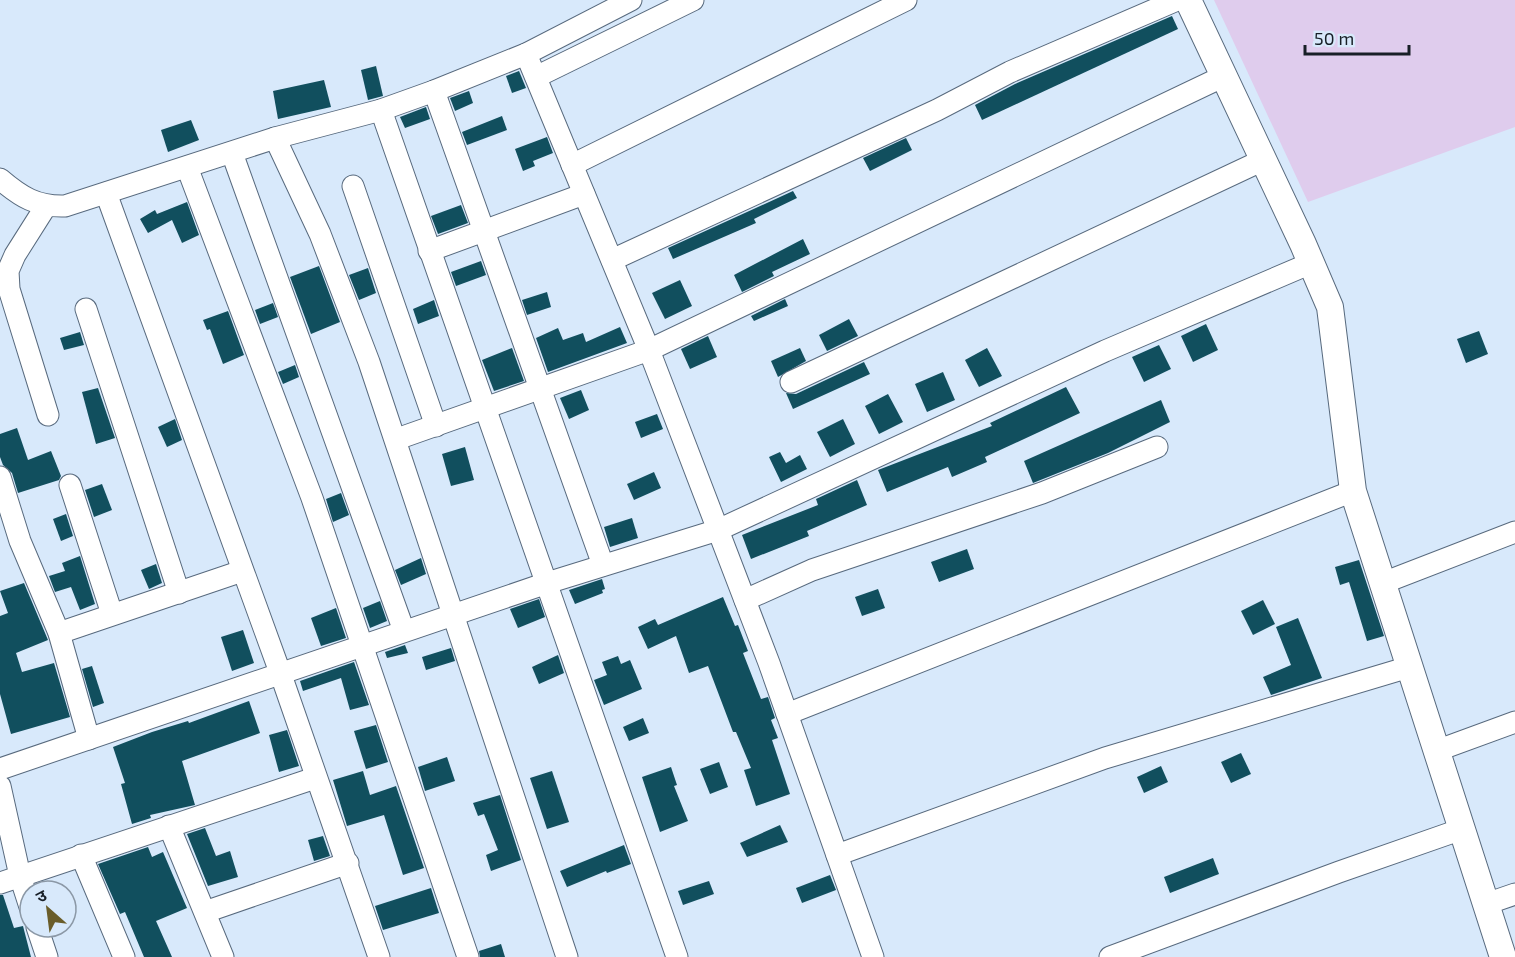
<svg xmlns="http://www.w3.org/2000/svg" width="1515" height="957" font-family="'Exo 2','Noto Sans Devanagari',sans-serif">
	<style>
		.green { fill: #dfcced }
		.building { fill: #114f5e }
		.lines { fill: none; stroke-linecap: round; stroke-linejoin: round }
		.minor-casing { stroke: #586a7e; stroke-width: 23 }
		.major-casing { stroke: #586a7e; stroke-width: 28 }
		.minor { stroke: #fff; stroke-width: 21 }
		.major { stroke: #fff; stroke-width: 26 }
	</style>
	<rect width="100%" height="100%" fill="#d8e9fb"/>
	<path class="green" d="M1214,0H1515V127L1308,202Z"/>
	<g class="building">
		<path d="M1172,16L1178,29L982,120L975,105L1015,84Z"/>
		<path d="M376,66L383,96L368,100L361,70Z"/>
		<path d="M519,71L526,88L512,93L506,76Z"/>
		<path d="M324,80L331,107L278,119L273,91Z"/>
		<path d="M469,91L473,103L455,111L450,98Z"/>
		<path d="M426,107L430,119L405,128L400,117Z"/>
		<path d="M502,116L507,130L467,145L462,132Z"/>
		<path d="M191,120L199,140L168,152L161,130Z"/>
		<path d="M547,137L553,153L533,161L535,166L523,171L515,149Z"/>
		<path d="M906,138L912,150L870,171L863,158Z"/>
		<path d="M793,191L797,198L754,219L756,223L673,259L668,248Z"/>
		<path d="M187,202L199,235L182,243L172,220L148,233L140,219L155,210L157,214Z"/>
		<path d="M461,205L468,223L438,234L431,216Z"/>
		<path d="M803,239L810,254L772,272L774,276L742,292L734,275Z"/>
		<path d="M481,261L486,275L456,286L451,272Z"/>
		<path d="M319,266L340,322L311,334L290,277Z"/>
		<path d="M368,268L376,293L359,300L349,275Z"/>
		<path d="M680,280L692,306L665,319L652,293Z"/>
		<path d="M547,292L551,307L527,315L522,300Z"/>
		<path d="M785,299L788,306L754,321L751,316Z"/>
		<path d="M434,300L439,316L418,324L413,309Z"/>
		<path d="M273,303L278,317L260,324L255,310Z"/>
		<path d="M228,311L244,355L223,364L210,329L207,330L203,320Z"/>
		<path d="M849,319L858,336L827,351L819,335Z"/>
		<path d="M1206,324L1218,350L1193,362L1181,336Z"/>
		<path d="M620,327L627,343L548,372L536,338L558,328L563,340L583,333L586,342Z"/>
		<path d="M1479,331L1488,354L1466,363L1457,339Z"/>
		<path d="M80,332L84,345L64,350L60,338Z"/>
		<path d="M708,336L717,357L690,369L681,349Z"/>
		<path d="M1159,345L1171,369L1144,382L1132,357Z"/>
		<path d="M512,348L524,381L494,391L482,360Z"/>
		<path d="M800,348L806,361L778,377L771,361Z"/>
		<path d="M987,348L1002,376L979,387L965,360Z"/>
		<path d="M864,362L870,374L793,409L786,393L796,394Z"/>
		<path d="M295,365L299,377L283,384L278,372Z"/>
		<path d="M943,372L955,400L927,412L915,384Z"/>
		<path d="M1066,387L1080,413L985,457L987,462L952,477L948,467L887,492L878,470L992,426L990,423Z"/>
		<path d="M98,388L115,438L96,444L82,392Z"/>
		<path d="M581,390L589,410L569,419L560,398Z"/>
		<path d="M888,394L903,422L879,434L865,406Z"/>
		<path d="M1161,400L1170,422L1108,453L1033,483L1024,461Z"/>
		<path d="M657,414L663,429L641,438L635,422Z"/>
		<path d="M175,419L182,440L167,447L158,427Z"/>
		<path d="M843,419L855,444L830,457L817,432Z"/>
		<path d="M17,428L28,460L51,451L61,476L59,480L18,493L12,473L3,465L0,457V434Z"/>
		<path d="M465,447L474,480L451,486L442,454Z"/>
		<path d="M780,452L786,463L800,455L807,469L781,482L769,457Z"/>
		<path d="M654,472L661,488L634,500L627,484Z"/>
		<path d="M857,480L867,505L807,531L809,536L751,559L742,535L818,505L816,499Z"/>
		<path d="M102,484L112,510L94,517L85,490Z"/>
		<path d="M341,493L349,515L333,522L326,499Z"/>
		<path d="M66,514L73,536L61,541L53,519Z"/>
		<path d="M632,518L638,538L610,547L604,527Z"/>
		<path d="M967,549L974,569L939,582L931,562Z"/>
		<path d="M80,556L95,604L80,610L71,587L55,592L49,576L65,571L62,563Z"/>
		<path d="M421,558L426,574L401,585L395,570Z"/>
		<path d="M1359,560L1384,636L1367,641L1349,582L1340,585L1335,567Z"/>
		<path d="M156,564L162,583L149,589L141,570Z"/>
		<path d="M602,579L605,589L602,590L603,593L575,604L569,590Z"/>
		<path d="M24,583L48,640L16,653L22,672L54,663L70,717L11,734L0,694V616L8,613L0,591Z"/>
		<path d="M878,589L885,608L862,616L855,597Z"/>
		<path d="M723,597L735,626L738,625L748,651L743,653L761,699L768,697L775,718L771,720L778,738L772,740L790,794L756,806L744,770L751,768L736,732H733L708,666L689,673L676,636L648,649L638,627L655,619L658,625Z"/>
		<path d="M539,599L545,617L518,628L510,609Z"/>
		<path d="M1263,600L1275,624L1253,635L1241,611Z"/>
		<path d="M380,601L387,621L370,628L363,608Z"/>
		<path d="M336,608L346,638L321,646L311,618Z"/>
		<path d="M1298,618L1322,678L1271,695L1263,677L1291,665L1276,627Z"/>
		<path d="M243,630L254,663L232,671L221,637Z"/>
		<path d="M405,645L408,653L387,658L385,652Z"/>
		<path d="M451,648L455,661L426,670L422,657Z"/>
		<path d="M558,655L564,673L539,684L532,667Z"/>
		<path d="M618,656L621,664L630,660L642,689L604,705L594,680L607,675L602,662Z"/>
		<path d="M354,662L369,705L350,710L341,678L303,691L300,681Z"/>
		<path d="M92,666L104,703L93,707L82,669Z"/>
		<path d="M249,701L260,733L182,761L195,805L150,815L151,818L132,824L121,784L125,783L113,747L152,732L188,721L189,723Z"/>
		<path d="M643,718L649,733L629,741L623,727Z"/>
		<path d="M376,725L388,762L366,769L354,731Z"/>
		<path d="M287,730L299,766L279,772L269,735Z"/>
		<path d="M1241,753L1251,774L1231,783L1221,762Z"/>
		<path d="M447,757L455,781L425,791L418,767Z"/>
		<path d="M719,762L728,787L710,794L700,769Z"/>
		<path d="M1161,766L1168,782L1144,793L1137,777Z"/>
		<path d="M671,767L677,785L674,786L688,821L660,832L642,777Z"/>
		<path d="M363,771L370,795L396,786L424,868L403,875L384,815L347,826L333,780Z"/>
		<path d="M552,771L569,822L547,829L530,778Z"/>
		<path d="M500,795L521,860L491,871L486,855L498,850L484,814L478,816L473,803Z"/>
		<path d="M780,825L788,842L747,857L740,843Z"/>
		<path d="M205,828L216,856L230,851L238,877L208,886L187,834Z"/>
		<path d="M323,836L330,856L314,861L308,840Z"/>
		<path d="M624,845L631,864L607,873L606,871L567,887L560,871Z"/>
		<path d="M148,847L152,857L163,852L187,908L156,921L172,957H144L125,912L120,914L98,864Z"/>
		<path d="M1213,858L1219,874L1170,893L1164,877Z"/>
		<path d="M830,875L836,890L802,903L796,888Z"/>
		<path d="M709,881L714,894L683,905L678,891Z"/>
		<path d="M431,888L439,913L383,930L375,906Z"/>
		<path d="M0,895H3L14,928L23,926L31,957H0Z"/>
		<path d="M501,944L505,957H480L479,951Z"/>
	</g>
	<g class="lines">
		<g class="minor-casing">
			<g id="minor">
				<path d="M526,54L649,350L769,663L873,957"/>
				<path d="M536,77L693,0"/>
				<path d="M434,91L603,565"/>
				<path d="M381,110L677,957"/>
				<path d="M275,138L320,234L369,362L567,957"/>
				<path d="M232,153L404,631"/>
				<path d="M572,165L906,0"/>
				<path d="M187,167L312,498L468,957"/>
				<path d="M0,179C21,197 37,207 65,206L275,138L381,110L434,91L526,54L631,0"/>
				<path d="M353,186L436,426"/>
				<path d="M106,193L281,675L379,957"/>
				<path d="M46,206L15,255L8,271L9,289L48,415"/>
				<path d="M429,251L584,194"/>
				<path d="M612,260L937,110L1010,72L1177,0"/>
				<path d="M86,309L179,593"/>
				<path d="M791,382L1263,160"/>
				<path d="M397,439L649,350L1224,76"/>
				<path d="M0,477L20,541L59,633L89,739"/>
				<path d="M70,485L112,614"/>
				<path d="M1383,583L1515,532"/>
				<path d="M745,600L812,570L1042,493L1157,447"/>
				<path d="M59,633L242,571"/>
				<path d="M787,714L1353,491"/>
				<path d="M1436,751L1515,722"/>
				<path d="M0,769L547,583L718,530L1105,351L1311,263"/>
				<path d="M0,786L20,876L30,907"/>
				<path d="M169,826L223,957"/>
				<path d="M81,855L124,957"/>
				<path d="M837,855L1105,758L1409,667"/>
				<path d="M0,883L315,778"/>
				<path d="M1486,904L1515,894"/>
				<path d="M205,912L348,863"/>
				<path d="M37,927L47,957"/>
				<path d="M1110,957L1339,872L1462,829"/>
			</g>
		</g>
		<g class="major-casing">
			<path id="major" d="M1188,0L1303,244L1330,307L1353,491L1503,957"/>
		</g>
		<use href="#minor" class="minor"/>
		<use href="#major" class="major"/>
	</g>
	<g transform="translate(48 909) rotate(332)"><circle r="28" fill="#d8e9fb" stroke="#8b98a6" stroke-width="1.5"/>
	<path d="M0-4.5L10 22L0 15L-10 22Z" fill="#6a5d2a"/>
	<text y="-9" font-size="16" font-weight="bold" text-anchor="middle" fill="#181f27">उ</text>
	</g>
	<path d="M1305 45v9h104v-9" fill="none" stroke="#181f27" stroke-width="3"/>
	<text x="1314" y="45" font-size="18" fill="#181f27" stroke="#d8e9fb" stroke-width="4.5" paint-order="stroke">50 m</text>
</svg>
